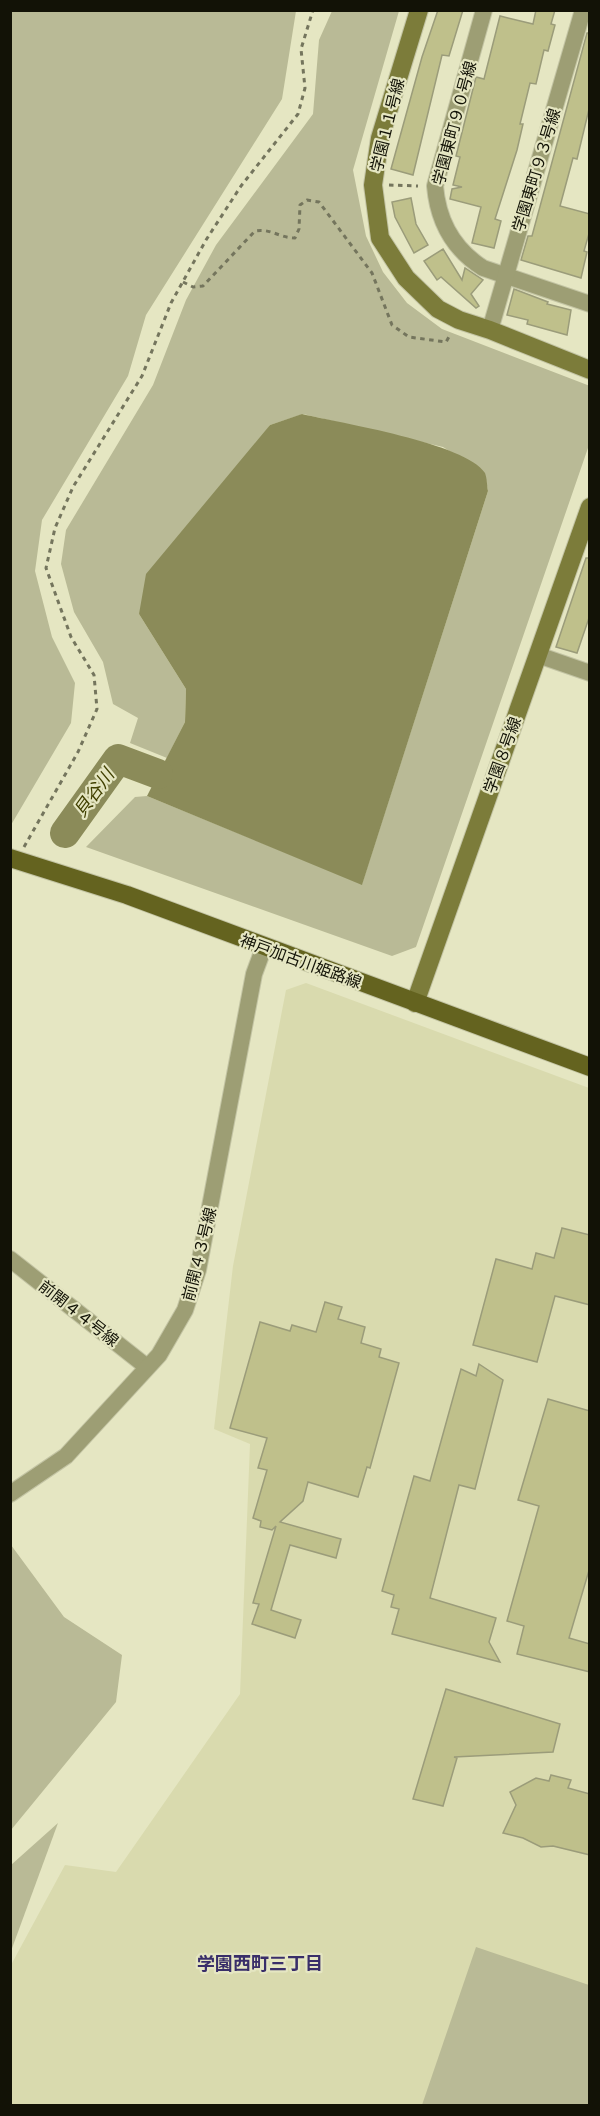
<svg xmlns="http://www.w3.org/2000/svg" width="600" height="2116" font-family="'Archivo Narrow','Noto Sans JP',sans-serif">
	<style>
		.built { fill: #d9daae }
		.green { fill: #b9ba96 }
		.water { fill: #8b8b59 }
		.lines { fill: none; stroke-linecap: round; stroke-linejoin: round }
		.river { stroke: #8b8b59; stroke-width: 30 }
		.building { fill: #bfc08b; stroke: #9b9c7a; stroke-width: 1.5 }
		.street-casing { stroke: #c3c4a4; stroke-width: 18 }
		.secondary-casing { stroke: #c3c4a4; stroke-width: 20 }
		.primary-casing { stroke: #c3c4a4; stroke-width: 20 }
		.path { stroke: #74755d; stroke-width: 3; stroke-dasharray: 4.5 4.5; stroke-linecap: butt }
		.street { stroke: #9d9e74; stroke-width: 16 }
		.secondary { stroke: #7c7c3a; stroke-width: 18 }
		.primary { stroke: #64631f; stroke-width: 18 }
		.labels { text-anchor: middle; stroke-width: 4.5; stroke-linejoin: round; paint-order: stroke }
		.street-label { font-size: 16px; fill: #121206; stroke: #e5e6c2 }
		.water-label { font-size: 18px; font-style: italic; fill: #414000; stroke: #e5e6c2 }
		.neighbourhood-label { font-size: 18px; font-weight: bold; fill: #392e69; stroke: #e5e6c2 }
	</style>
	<rect width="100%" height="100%" fill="#e5e6c2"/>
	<path class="built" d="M306,983L589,1088V2105L11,2106V1965L65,1865L116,1872L240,1694L250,1444L214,1429L233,1266L286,990Z"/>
	<g class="green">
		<path d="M11,10L296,11L282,99L146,315L128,376L42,520L35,571L52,637L75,683L71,723L11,825Z"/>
		<path d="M332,11H399L353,170L366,236L383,272L407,303L442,329L590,386L589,445L416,947L392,956L86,847L135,797L147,796L362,884L488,491L485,474L443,447L303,414L270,425L139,614L186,689L185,722L167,758L130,743L138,718L113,704L103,662L74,612L61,564L66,530L153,385L186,300L216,245L313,114L319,40Z"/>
		<path d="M11,1545L64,1617L122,1655L116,1702L11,1830Z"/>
		<path d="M58,1823L11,1951V1865Z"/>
		<path d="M476,1947L589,1985V2105H422Z"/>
	</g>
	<path class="water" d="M302,414C340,423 466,443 485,473C487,478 487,486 488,491L362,885L147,796L185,722L186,689L139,614L146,574L270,425Z"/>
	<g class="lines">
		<path class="river" d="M65,833L118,759L158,774"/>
	</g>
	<g class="building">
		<path d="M438,10H463L449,56L442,55L413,175L391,169L422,57Z"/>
		<path d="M536,10H555L551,24L555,25L548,51L544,50L536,84L530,83L520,124H523L517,150L495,219L501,221L494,248L472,243L481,207L450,199L452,189L462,187L453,185L460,157L456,156L476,77L484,79L500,16L533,24Z"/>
		<path d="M587,33H590V105L577,159L573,158L560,206L590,214V230L584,251L587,252L581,278L521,260L528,236H532Z"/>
		<path d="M411,198L416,224L428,245L414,253L395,217L392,202Z"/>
		<path d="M443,249L462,280L465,268L483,280L471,294L479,306L476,308L441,277L437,280L424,261Z"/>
		<path d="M514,289L548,302L547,304L571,310L567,335L527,324L528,320L507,315Z"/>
		<path d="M586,558H590V615L577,653L556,647Z"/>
		<path d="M562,1228L590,1235V1305L555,1296L537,1362L473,1345L496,1259L532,1269L536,1253L554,1258Z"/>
		<path d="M325,1302L342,1307L338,1319L365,1327L361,1343L381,1349L379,1357L399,1363L370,1468L367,1467L358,1497L308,1482L303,1501L280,1522L341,1539L336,1558L290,1545L271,1610L301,1620L295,1638L252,1624L259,1604L253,1603L276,1526L272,1530L260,1527L261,1521L253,1518L267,1470L258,1468L267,1438L230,1428L260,1322L290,1331L292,1325L316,1332Z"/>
		<path d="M479,1364L503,1380L475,1489L459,1485L430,1598L496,1618L489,1642L500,1662L392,1634L399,1609L391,1607L394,1595L382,1591L414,1476L430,1481L461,1369L476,1376Z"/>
		<path d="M548,1399L590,1411V1567L569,1638L590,1644V1672L517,1654L524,1626L507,1621L539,1506L518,1500Z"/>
		<path d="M446,1689L560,1724L553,1752L454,1757L457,1758L443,1806L413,1799Z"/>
		<path d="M551,1775L571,1780L568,1788L590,1794V1855L553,1846L541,1847L523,1838L503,1833L516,1805L510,1792L536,1778L549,1781Z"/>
	</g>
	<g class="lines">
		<g class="street-casing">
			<g id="street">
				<path d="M484,10L435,186C438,221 453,249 483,268L590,304"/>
				<path d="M490,330L583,10"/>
				<path d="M538,655L590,673"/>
				<path d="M10,1259L147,1367"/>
				<path d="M10,1494L66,1456L159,1355L185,1310L198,1270L254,974L264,947"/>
			</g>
		</g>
		<g class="secondary-casing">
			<g id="secondary">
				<path d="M419,10L380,138L373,185L380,238L406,278L438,309L459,320L490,330L590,370"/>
				<path d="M415,1003L590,507"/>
			</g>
		</g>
		<g class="primary-casing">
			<path id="primary" d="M10,858L127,895L590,1067"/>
		</g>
		<g class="path">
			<path d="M389,185L418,186"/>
			<path d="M183,282L193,287L203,286L255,231C271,228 279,238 295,238L299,229L300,205L307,200L319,202L372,273L392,325L409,337L446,342L450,335"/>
			<path d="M24,847L78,752L97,709L94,675L71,637L46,568L55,528L73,487L142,376L171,303L206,240L241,186L298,114L305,88L301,49L313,10"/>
		</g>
		<use href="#street" class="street"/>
		<use href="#secondary" class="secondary"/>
		<use href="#primary" class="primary"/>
	</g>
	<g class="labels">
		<g class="street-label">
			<text transform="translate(454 123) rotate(-75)" y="6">学園東町９０号線</text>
			<text transform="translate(387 125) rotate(-76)" y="6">学園１１号線</text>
			<text transform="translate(536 170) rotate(-73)" y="6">学園東町９３号線</text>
			<text transform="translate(502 755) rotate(-70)" y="6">学園８号線</text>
			<text transform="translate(301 961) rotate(20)" y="6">神戸加古川姫路線</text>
			<text transform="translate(199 1254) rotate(-76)" y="6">前開４３号線</text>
			<text transform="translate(79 1313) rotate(38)" y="6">前開４４号線</text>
		</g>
		<g class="water-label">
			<text transform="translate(94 793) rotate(-54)" y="6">貝谷川</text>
		</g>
		<g class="neighbourhood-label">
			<text x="260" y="1970">学園西町三丁目</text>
		</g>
	</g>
	<rect width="600" height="2116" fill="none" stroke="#121206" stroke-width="24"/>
</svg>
